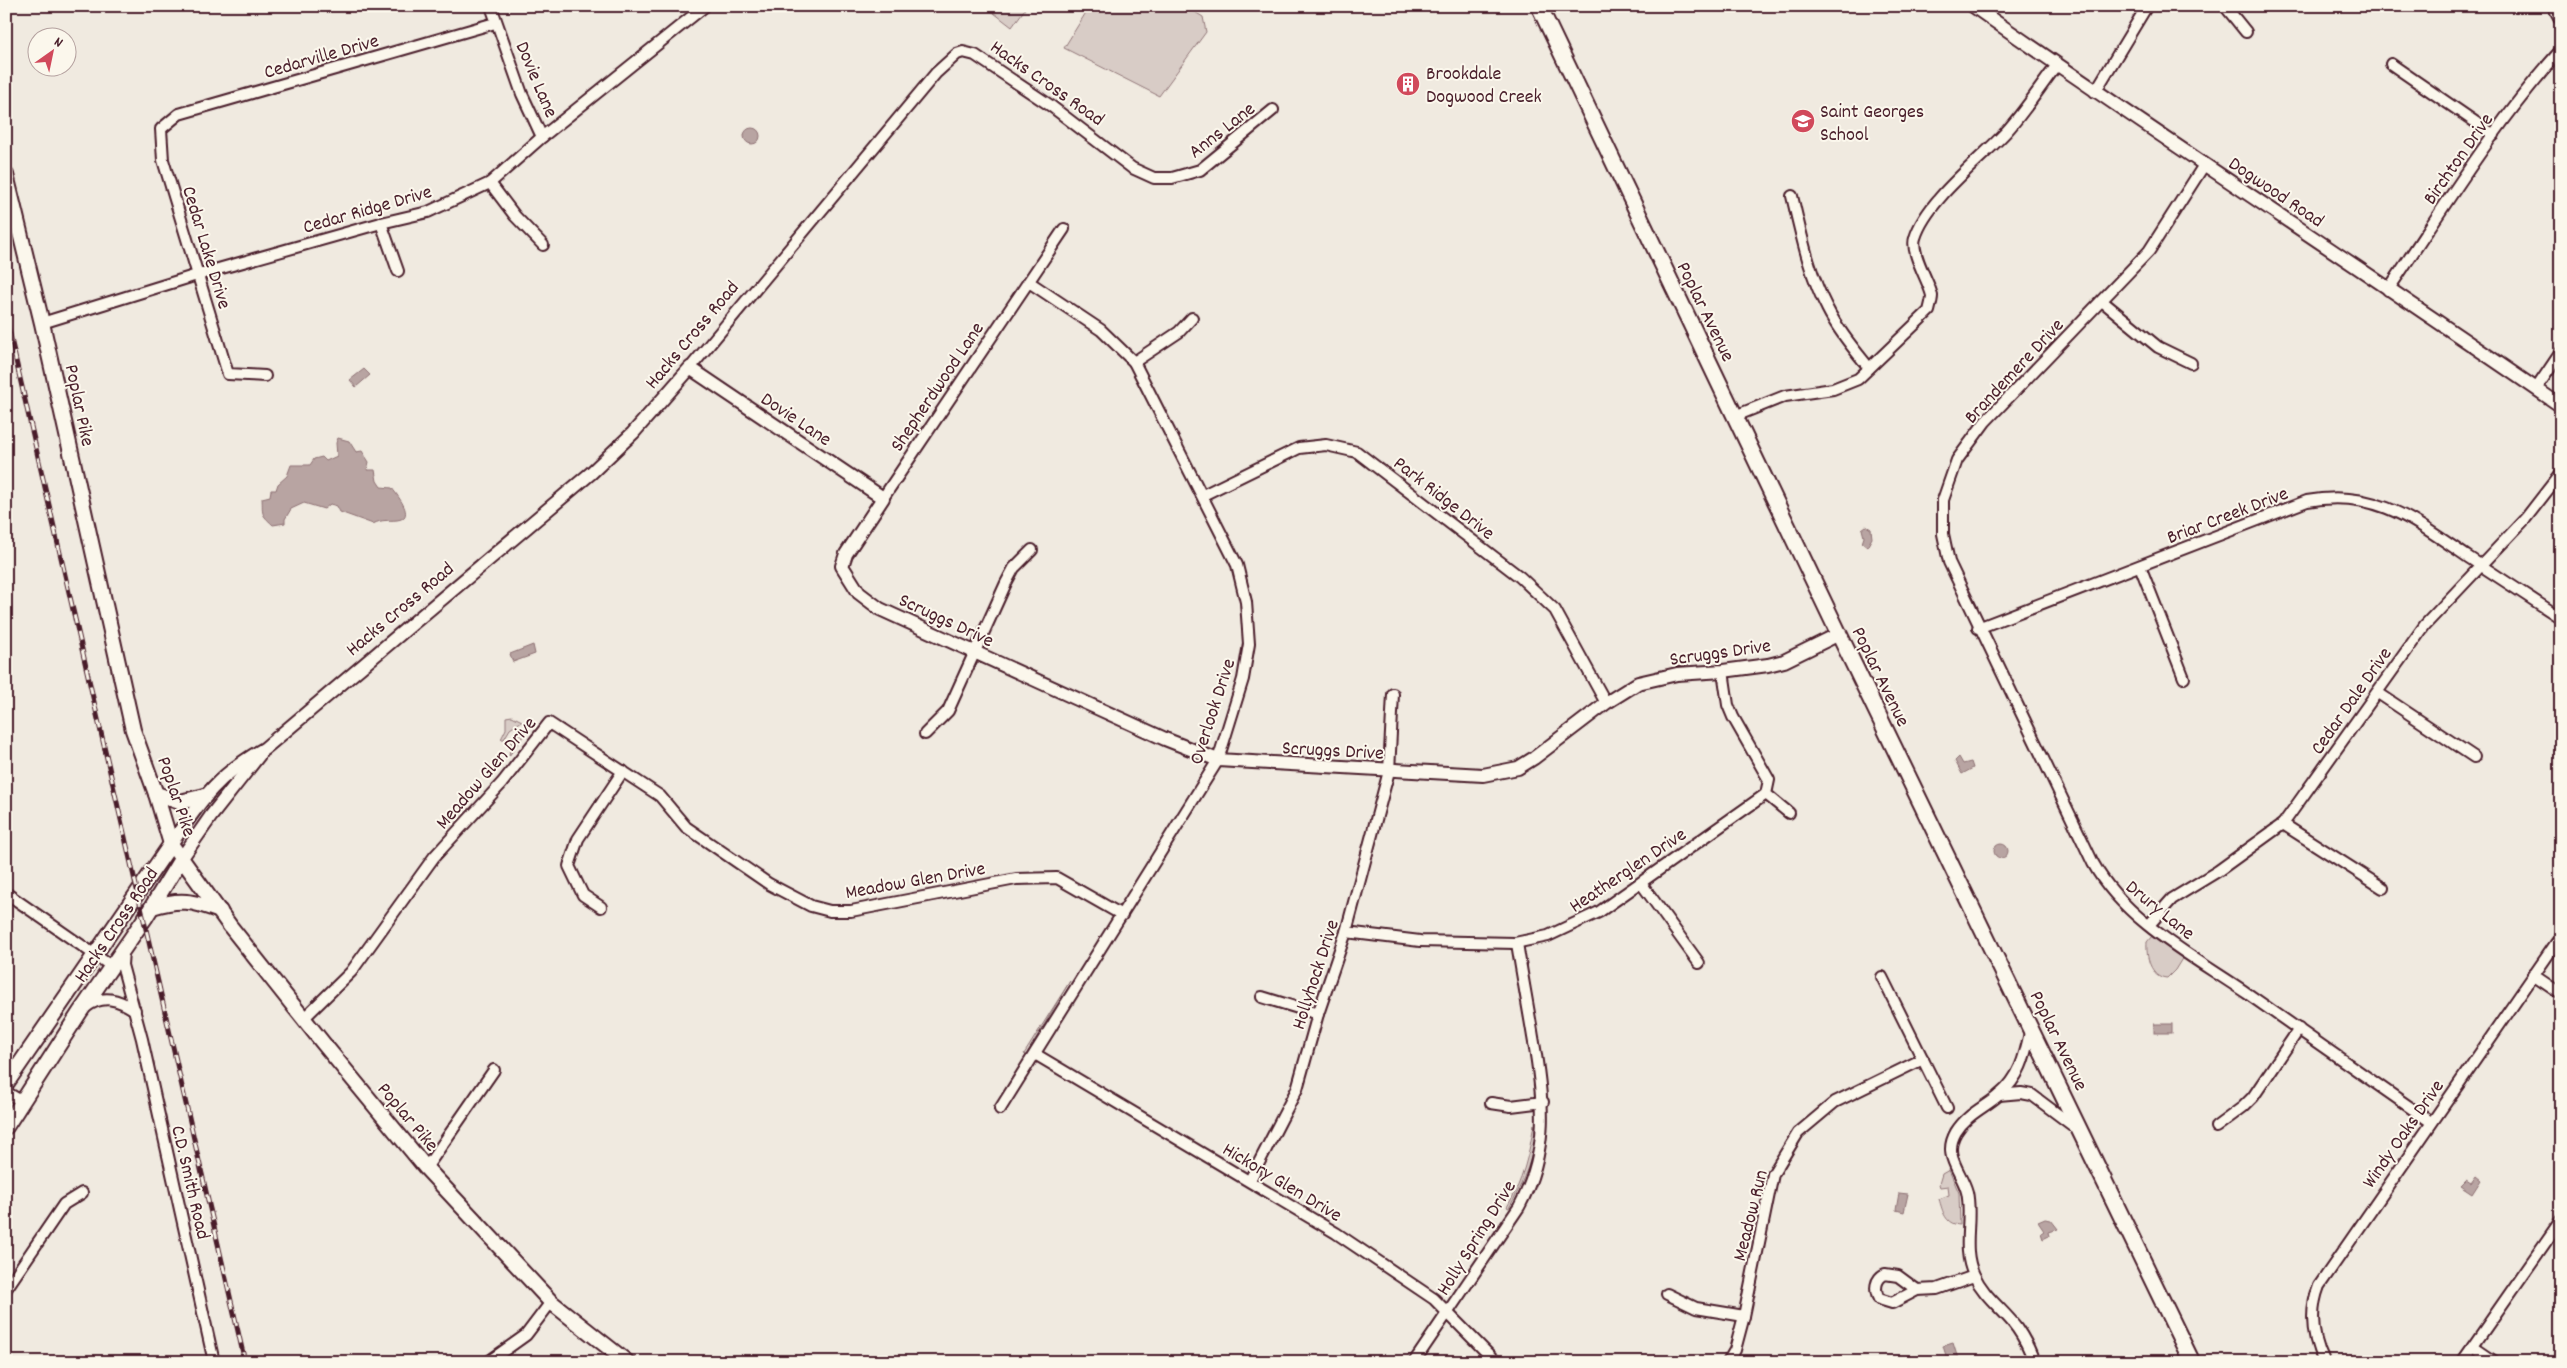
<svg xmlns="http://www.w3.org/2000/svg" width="2567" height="1368" font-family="Dekko,sans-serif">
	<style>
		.grass { fill: #d8ccc6; stroke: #917678 }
		.water { fill: #b8a4a2; stroke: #8c6f72 }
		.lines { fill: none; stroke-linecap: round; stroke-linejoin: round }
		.minor-casing { stroke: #4a1f2b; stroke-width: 14 }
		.tertiary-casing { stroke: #4a1f2b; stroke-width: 16 }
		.secondary-casing { stroke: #4a1f2b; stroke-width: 18 }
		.primary-casing { stroke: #4a1f2b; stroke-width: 19 }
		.minor { stroke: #fbf7ec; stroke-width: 10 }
		.tertiary { stroke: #fbf7ec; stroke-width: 12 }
		.secondary { stroke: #fbf7ec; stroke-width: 14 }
		.primary { stroke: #fbf7ec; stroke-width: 15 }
		.rail-casing { stroke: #4a1f2b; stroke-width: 5 }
		.rail { stroke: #fbf7ec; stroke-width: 3; stroke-dasharray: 9; stroke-linecap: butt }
		.labels { text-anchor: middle; stroke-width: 4; stroke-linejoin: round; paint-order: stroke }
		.street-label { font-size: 20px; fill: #4a1f2b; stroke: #fbf7ec }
		.poi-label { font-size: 20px; fill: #4a1f2b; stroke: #fbf7ec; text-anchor: start }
	</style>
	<rect width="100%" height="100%" fill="#f0eae0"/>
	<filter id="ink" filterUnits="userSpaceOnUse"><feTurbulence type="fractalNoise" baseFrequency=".02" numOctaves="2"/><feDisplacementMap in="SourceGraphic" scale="10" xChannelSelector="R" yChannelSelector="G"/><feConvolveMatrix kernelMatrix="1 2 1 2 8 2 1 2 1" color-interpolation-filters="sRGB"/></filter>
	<g filter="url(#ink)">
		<g class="grass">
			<path d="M985,6H1027L1012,27Z"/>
			<path d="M1090,6H1185L1203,17L1206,32L1159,96L1064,48Z"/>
			<path d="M512,716L522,721L510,729L504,739H501L506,729V717Z"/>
			<path d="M526,726L523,736L509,756L511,742Z"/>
			<path d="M2152,936L2183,957L2175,970L2167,978C2150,977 2146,956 2147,942Z"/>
			<path d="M1070,981L1026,1055L1024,1054Z"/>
			<path d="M1534,1124C1540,1146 1520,1189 1509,1208L1507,1207C1523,1181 1529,1154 1534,1124Z"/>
			<path d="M1949,1170L1959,1193L1960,1225C1945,1224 1943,1212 1939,1199L1949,1195L1948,1186L1940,1187L1939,1184L1942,1174Z"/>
		</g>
		<g class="water">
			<circle cx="752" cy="136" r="8"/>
			<path d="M364,369L370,375L356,387L350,380Z"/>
			<path d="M338,438L349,441L356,452L362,451L369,462L367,470H375L377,481L381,487L392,488C396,494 417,518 397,520C388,521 382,519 373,524L340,512L337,506L330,504L324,509L304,503L291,509L285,519V523L273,525C260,513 263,515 262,498L270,496L271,490H276L278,484L287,476L291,465H310L314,459L322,457L326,461L337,456L336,443Z"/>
			<path d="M1866,526L1871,529L1872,538L1867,547L1862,543L1864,537L1862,529Z"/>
			<path d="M533,645L535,654L513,662L510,654Z"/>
			<path d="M1959,757L1963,764L1971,762L1973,768L1962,774L1955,761Z"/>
			<circle cx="2001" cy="851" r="7"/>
			<rect x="2154" y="1024" width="18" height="9"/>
			<path d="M2476,1176L2481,1180L2472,1194L2460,1186L2466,1180L2471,1183Z"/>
			<path d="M1899,1193L1908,1194L1904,1212L1896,1210Z"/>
			<path d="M2045,1219L2051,1220L2058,1229L2048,1232L2049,1236L2043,1239L2041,1233L2044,1231L2038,1222Z"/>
			<path d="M1953,1343L1959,1362H1948L1943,1346Z"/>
		</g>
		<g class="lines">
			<g class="minor-casing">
				<g id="minor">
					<path d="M491,6L522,94L542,137"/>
					<path d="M2225,6L2246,32"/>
					<path d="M2553,6L2561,21"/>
					<path d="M2391,64L2494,135"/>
					<path d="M2095,92L2147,6"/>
					<path d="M2204,165L2149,251L1985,422L1957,460L1943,500V534L1949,562L2093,863C2125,921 2194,957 2248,994C2309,1036 2370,1079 2431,1122"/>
					<path d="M490,183L515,216L543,245"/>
					<path d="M1792,196C1801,233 1809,274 1827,308C1838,330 1854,349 1869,368"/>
					<path d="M381,223L398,271"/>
					<path d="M2388,290C2443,209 2495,123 2561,50"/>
					<path d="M2102,301L2158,347L2191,363"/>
					<path d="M42,323L197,275L381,223L428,212L490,183L542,137L705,6"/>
					<path d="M1134,362L1179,332L1192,318"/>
					<path d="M690,368L936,73L957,54L963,52L975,55L1051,106L1132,168L1154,178H1172L1200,170L1273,110"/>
					<path d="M265,376L228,374L163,160L161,129L179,114L495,23"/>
					<path d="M2536,389L2561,352"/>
					<path d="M1735,416L1785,396L1833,389L1858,379L1929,311C1930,307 1932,300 1932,296C1930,283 1910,253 1915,238C1926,201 1980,160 2006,132C2025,111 2040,87 2057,65"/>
					<path d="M1203,495L1299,448L1326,445L1357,452L1520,577L1555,610L1606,703"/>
					<path d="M883,498L1064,229"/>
					<path d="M2140,566L2184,678"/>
					<path d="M1978,628L2307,501C2375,488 2415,521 2468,557C2499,577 2530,598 2561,618"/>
					<path d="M1723,671L1728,705L1733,717L1769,780L1766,794L1789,813"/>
					<path d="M2378,693L2474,757"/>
					<path d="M925,734L948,711L1006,583L1014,568L1032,550"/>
					<path d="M2283,824L2383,888"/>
					<path d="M1641,883L1699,963"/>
					<path d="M6,893L111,966"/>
					<path d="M601,907L583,895L569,866L578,839L623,771"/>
					<path d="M2149,925L2172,899L2218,871L2283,824L2425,625L2526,518L2561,473"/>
					<path d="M1346,932L1420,941L1515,943L1548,936L1599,912L1766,794"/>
					<path d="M123,951L122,965L142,1039L214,1362"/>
					<path d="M2533,975L2561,994"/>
					<path d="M1882,977L1947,1108"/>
					<path d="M1262,997L1318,1014"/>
					<path d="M86,1007C103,994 118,999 135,1010"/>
					<path d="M304,1018L351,972L434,857L502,783L549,723L660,796L686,827L769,884L811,906L830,911H851L1016,879L1057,878L1122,915"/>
					<path d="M2031,1028C2025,1055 2021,1077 1999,1095C1984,1108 1967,1114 1956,1132C1942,1156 1961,1170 1967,1192C1973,1219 1961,1248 1974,1275C1984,1297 2003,1309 2017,1328C2024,1338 2030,1350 2034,1362"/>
					<path d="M1035,1054L1336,1233L1434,1299L1496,1362"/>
					<path d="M6,1092L23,1102"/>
					<path d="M1999,1095L2021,1093L2032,1095L2076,1128"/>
					<path d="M1491,1103L1511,1106L1543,1102"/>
					<path d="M1000,1109L1218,760L1243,679L1249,644L1246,602L1237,565L1134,362L1101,330L1029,282"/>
					<path d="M2216,1127L2243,1107L2253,1097L2299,1029"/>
					<path d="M426,1168L494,1070"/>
					<path d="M1250,1180L1297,1089L1318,1014L1346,932L1389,771L1393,694"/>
					<path d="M6,1289L64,1204L82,1193"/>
					<path d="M1917,1290L1892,1303L1879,1299C1874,1290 1875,1279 1885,1274L1898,1276L1917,1290L1937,1289L1974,1276"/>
					<path d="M1667,1294L1696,1308L1744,1316"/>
					<path d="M2473,1347L2495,1362"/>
					<path d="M488,1362L526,1335L551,1302"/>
					<path d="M1414,1362L1519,1207C1550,1150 1544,1099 1533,1037C1528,1006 1522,975 1517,943"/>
					<path d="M1728,1362L1735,1350L1744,1316L1773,1174L1798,1133L1835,1102L1923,1059"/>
					<path d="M2324,1362C2312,1337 2309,1312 2319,1286L2561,936"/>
					<path d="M2462,1362L2561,1220"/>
				</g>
			</g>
			<g class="tertiary-casing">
				<g id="tertiary">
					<path d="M1973,6C2167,142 2366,271 2561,406"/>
					<path d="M171,844C201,800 216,776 264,749L591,473L633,433L690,368L883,498L846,554L842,566L859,593L880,609L1165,739L1218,760L1483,775L1518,768L1534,758L1606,703L1638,683L1677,674L1723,671L1768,665L1784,661L1839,634"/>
					<path d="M181,859L211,816L259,755"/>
				</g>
			</g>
			<g class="secondary-casing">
				<g id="secondary">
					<path d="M6,175L42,323L133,730L156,794L171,844L230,926L323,1043L426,1168L551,1302L627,1362"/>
					<path d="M156,794L180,802L205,796"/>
					<path d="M152,907C181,898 192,901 220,911"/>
					<path d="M6,1084L171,844"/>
					<path d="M6,1127L80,1012L145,918L181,859"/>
				</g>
			</g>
			<g class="primary-casing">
				<path id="primary" d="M1539,6L1839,634L2192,1362"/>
			</g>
			<use href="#minor" class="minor"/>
			<use href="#tertiary" class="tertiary"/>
			<use href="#secondary" class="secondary"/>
			<use href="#primary" class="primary"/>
			<g class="rail-casing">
				<path id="rail" d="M6,317L245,1362"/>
			</g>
			<use href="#rail" class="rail"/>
		</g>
	</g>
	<defs>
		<g id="building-disc" transform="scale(1.25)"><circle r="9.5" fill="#d1495b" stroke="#fbf7ec"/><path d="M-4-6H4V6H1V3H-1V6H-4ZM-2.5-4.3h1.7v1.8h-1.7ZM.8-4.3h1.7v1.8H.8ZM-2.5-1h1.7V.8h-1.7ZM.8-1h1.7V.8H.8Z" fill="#fff"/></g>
		<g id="school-disc" transform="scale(1.25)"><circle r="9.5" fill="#d1495b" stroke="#fbf7ec"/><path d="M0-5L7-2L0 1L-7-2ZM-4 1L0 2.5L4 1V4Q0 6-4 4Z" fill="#fff"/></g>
	</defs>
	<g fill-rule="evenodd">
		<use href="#building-disc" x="1408" y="84"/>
		<use href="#school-disc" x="1803" y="121"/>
	</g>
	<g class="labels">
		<g class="street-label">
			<text transform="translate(321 55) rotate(-16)" y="7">Cedarville Drive</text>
			<text transform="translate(538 79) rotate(67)" y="7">Dovie Lane</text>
			<text transform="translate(1048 82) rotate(35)" y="7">Hacks Cross Road</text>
			<text transform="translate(1221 129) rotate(-38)" y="7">Anns Lane</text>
			<text transform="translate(2457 158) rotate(-55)" y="7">Birchton Drive</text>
			<text transform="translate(2277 191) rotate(34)" y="7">Dogwood Road</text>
			<text transform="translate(367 208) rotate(-16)" y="7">Cedar Ridge Drive</text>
			<text transform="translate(208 247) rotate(73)" y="7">Cedar Lake Drive</text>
			<text transform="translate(1707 311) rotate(64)" y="7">Poplar Avenue</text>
			<text transform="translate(691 334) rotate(-50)" y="7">Hacks Cross Road</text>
			<text transform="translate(2013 370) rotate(-47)" y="7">Brandemere Drive</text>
			<text transform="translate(936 386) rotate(-56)" y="7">Shepherdwood Lane</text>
			<text transform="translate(81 405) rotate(78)" y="7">Poplar Pike</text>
			<text transform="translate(797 418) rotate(34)" y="7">Dovie Lane</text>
			<text transform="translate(1445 497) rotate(38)" y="7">Park Ridge Drive</text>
			<text transform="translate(2227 514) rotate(-21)" y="7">Briar Creek Drive</text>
			<text transform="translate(399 608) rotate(-40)" y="7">Hacks Cross Road</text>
			<text transform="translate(947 619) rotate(25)" y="7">Scruggs Drive</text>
			<text transform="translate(1720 651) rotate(-8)" y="7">Scruggs Drive</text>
			<text transform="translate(1882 676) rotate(64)" y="7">Poplar Avenue</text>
			<text transform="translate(2350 700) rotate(-55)" y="7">Cedar Dale Drive</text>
			<text transform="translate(1211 711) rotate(-72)" y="7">Overlook Drive</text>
			<text transform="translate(1333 749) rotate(3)" y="7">Scruggs Drive</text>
			<text transform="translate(485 772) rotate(-49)" y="7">Meadow Glen Drive</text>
			<text transform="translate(178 796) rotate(71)" y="7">Poplar Pike</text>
			<text transform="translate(1627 869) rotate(-34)" y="7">Heatherglen Drive</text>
			<text transform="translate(915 879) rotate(-10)" y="7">Meadow Glen Drive</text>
			<text transform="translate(2161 909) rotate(39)" y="7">Drury Lane</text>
			<text transform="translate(115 924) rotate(-56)" y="7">Hacks Cross Road</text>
			<text transform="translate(1314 974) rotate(-72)" y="7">Hollyhock Drive</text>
			<text transform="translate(2060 1040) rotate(64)" y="7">Poplar Avenue</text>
			<text transform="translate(409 1116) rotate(50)" y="7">Poplar Pike</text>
			<text transform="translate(2402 1133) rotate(-55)" y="7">Windy Oaks Drive</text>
			<text transform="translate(1283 1181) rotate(31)" y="7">Hickory Glen Drive</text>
			<text transform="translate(192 1182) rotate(77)" y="7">C.D. Smith Road</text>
			<text transform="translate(1749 1215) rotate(-76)" y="7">Meadow Run</text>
			<text transform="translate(1475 1237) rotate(-58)" y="7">Holly Spring Drive</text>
		</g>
		<g class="poi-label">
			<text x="1426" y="79">Brookdale<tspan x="1426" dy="23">Dogwood Creek</tspan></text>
			<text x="1820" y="117">Saint Georges<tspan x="1820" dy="23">School</tspan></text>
		</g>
	</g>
	<rect width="2567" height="1368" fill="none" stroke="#fbf7ec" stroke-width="25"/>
	<rect x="12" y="12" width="2542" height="1343" fill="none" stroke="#4a1f2b" stroke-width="2" filter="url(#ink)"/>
	<g transform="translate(52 52) rotate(33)"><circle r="24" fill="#fbf7ec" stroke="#b4a19f"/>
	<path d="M0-4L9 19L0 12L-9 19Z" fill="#d1495b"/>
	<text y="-8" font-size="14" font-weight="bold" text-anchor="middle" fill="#4a1f2b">N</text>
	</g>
</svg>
